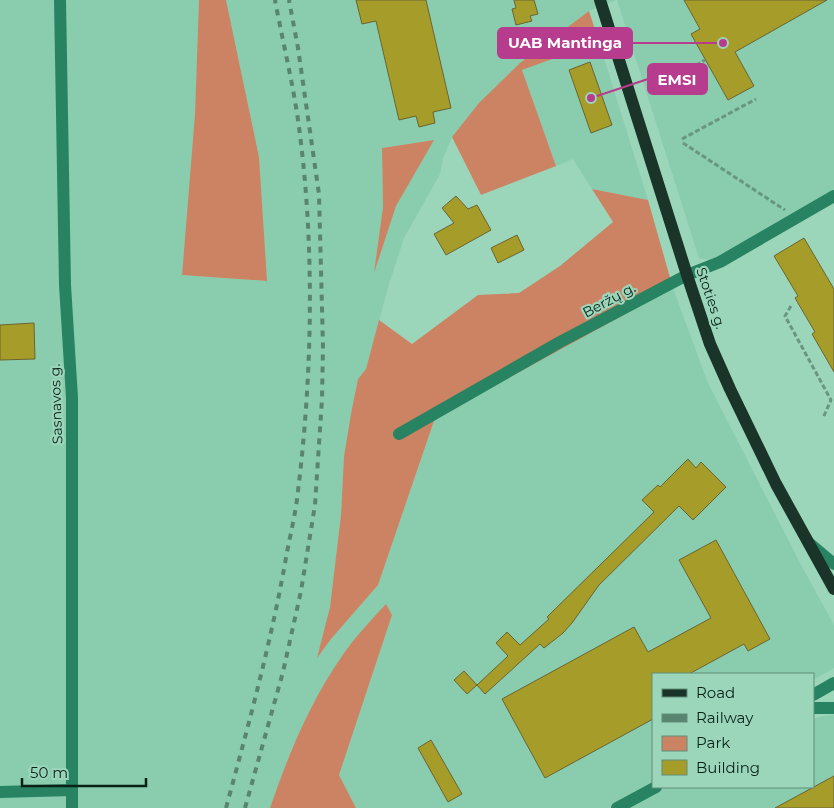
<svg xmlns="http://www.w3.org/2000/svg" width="834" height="808" font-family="Montserrat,sans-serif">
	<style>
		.built { fill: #89ccae; fill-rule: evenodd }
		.green { fill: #cc8363 }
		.building { fill: #a69c2a; stroke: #696532 }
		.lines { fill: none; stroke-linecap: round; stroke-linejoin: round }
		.path { stroke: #689681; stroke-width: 3; stroke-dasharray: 5 2.5; stroke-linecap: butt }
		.minor { stroke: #288362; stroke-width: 12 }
		.major { stroke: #1a3429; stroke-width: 12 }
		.rail { stroke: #598470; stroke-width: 4; stroke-dasharray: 6 6; stroke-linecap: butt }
		.labels { text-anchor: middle; stroke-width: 4.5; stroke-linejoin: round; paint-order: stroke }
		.street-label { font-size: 14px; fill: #092117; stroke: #9bd6bb }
		.leader { fill: none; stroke: #b83c8d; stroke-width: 2 }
		.callout-dot { fill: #b83c8d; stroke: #9bd6bb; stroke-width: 2 }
		.callout { fill: #b83c8d; stroke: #b83c8d; stroke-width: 2 }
		.callout-label { font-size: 15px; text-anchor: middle; font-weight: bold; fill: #fff }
	</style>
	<rect width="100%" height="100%" fill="#9bd6bb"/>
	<g class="built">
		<path d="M0,0H199L195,114L182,275L266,281L259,157L226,0H616L589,11L521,62L479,104L452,137L443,158L440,174L404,238L389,284L366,369L358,379L344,456L341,515L330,607L318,656L331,639L378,585L435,418L673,288L707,381L800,563L834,625V668L813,680V674H653V787H813V719L823,716L834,715V808H356L339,775L392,615L386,604L367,624L342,656L313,704L291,750L270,808H0ZM433,140L396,206L375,268L383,207L382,148Z"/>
		<path d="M617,0H834V196L720,262L699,258Z"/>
		<path d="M599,42L648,200L592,189L573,159L556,166L522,70Z"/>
	</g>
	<g class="green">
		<path d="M199,0H226L259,157L267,281L182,275L195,114Z"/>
		<path d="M589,11L599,42L522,70L556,166L481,195L452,137L479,103L521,62Z"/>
		<path d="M434,140L396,206L374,273L383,207L382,148Z"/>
		<path d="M592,189L648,200L673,288L435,418L378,585L331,639L317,658L330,607L341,515L344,456L351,414L358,379L366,369L379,320L412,344L478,295L519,293L560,266L613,222Z"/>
		<path d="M386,604L392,615L339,775L356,808H270C288,755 310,702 342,656C355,637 371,620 386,604Z"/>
	</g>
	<g class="building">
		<path d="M356,0H426L451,108L433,112L435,123L419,127L416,116L399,120L376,21L362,24Z"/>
		<path d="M514,0H534L538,14L530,16L532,21L516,25L512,9L516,8Z"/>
		<path d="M684,0H827L735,52L754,86L728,100L691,34L700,29Z"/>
		<path d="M590,62L612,125L591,133L569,70Z"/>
		<path d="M456,196L468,209L477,205L491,230L446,255L434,234L454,223L442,208Z"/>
		<path d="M517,235L524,250L498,263L491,248Z"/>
		<path d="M804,238L834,289V372L812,334L815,332L795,298L798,296L774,256Z"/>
		<path d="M34,323L35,359L0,360V325Z"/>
		<path d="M688,459L696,468L701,462L726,487L693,520L679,506L599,585L572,623L563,633L544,648L540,644L485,694L477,685L508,656L496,643L507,632L520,645L549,619L547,617L654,512L642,500L658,485L660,487Z"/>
		<path d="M716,540L770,639L748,651L744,644L689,674H653V719L545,778L502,699L634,627L648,652L711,618L679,560Z"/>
		<path d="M464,671L477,685L467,694L454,680Z"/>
		<path d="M431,740L462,794L448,802L418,748Z"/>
		<path d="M834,776V808H775Z"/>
	</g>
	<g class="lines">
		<g class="path">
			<path d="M664,85L705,60"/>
			<path d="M682,139L756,99"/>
			<path d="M683,143L785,210"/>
			<path d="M791,306L785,316L831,400L823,418"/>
		</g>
		<g class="minor">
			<path d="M60,0L65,285L72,398V808"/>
			<path d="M399,434L560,342L687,275L720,262L834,196"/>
			<path d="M809,543L834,564"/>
			<path d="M813,695L834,683"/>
			<path d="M813,708H834"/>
			<path d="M0,792L72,790"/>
			<path d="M617,808L656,787"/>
		</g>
		<path class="major" d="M600,0L687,275L710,344L730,389L776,484L834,589"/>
		<g class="rail">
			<path d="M226,808C249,723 272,639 287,552C291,532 296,511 298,491C313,369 315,235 297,113C291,75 282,38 275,0"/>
			<path d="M245,808L283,672L301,591L315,505L322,399L323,347L319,194L298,48L289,0"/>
		</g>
	</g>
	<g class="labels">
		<g class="street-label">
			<text transform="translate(711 298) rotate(71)" y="5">Stoties g.</text>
			<text transform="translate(609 300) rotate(-28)" y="5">Beržų g.</text>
			<text transform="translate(56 404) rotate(-92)" y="5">Sasnavos g.</text>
		</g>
	</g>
	<path class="leader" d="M723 43L632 43M591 98L648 79"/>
	<g class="callout-dot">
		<circle cx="723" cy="43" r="5"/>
		<circle cx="591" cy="98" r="5"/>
	</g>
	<g class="callout">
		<rect x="498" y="28" width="134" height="30" rx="5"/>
		<rect x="648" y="64" width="59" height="30" rx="5"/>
	</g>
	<g class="callout-label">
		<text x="565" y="48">UAB Mantinga</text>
		<text x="677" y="85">EMSI</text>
	</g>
	<rect x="652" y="673" width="162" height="115" fill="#9bd6bb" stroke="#618e79"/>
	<rect x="662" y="689" width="25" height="8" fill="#1a3429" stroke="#618e79"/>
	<text x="696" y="698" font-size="15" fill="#092117">Road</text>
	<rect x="662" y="714" width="25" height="8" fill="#598470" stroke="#618e79"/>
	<text x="696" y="723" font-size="15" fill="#092117">Railway</text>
	<rect x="662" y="736" width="25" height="15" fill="#cc8363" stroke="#618e79"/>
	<text x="696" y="748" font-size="15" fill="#092117">Park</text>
	<rect x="662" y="760" width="25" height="15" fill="#a69c2a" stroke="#618e79"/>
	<text x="696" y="773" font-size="15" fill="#092117">Building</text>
	<path d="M22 778v8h124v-8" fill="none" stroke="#092117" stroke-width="2.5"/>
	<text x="30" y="778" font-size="15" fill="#092117" stroke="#9bd6bb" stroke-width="4" paint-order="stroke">50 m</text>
</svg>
